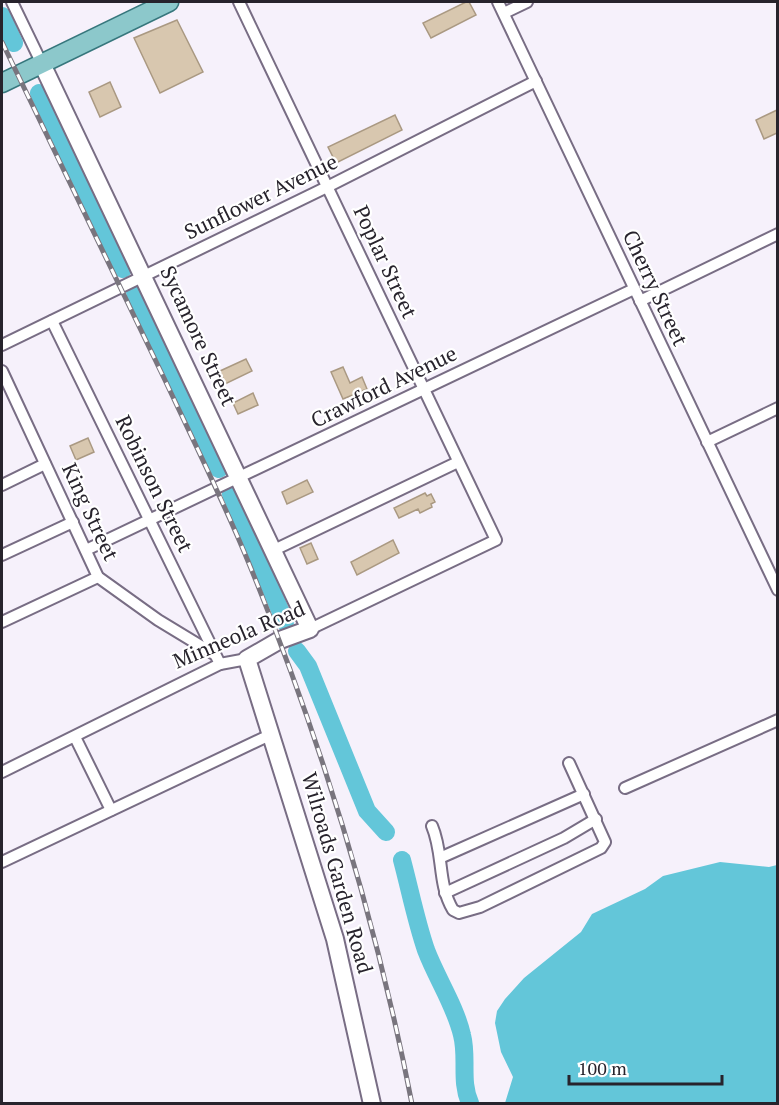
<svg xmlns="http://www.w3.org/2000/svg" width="779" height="1105" font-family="'PT Serif',serif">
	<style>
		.water { fill: #63c6d9 }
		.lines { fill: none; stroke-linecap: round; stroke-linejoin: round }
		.river { stroke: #63c6d9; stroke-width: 18 }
		.building { fill: #d8c7af; stroke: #aa9982; stroke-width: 1.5 }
		.street-casing { stroke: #786d84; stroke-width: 14 }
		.secondary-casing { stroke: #786d84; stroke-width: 20 }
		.primary-casing { stroke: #37777d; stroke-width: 21 }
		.street { stroke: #fff; stroke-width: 10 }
		.secondary { stroke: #fff; stroke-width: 16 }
		.primary { stroke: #8cc8cb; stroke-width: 18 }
		.rail-casing { stroke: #79757e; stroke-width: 5 }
		.rail { stroke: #fff; stroke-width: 3; stroke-dasharray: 9; stroke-linecap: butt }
		.labels { text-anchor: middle; stroke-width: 4.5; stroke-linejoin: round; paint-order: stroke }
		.street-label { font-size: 21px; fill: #27232c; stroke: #fff }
	</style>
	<rect width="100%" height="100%" fill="#f6f1fb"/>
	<path class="water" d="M720,862L769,867L777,865V1103H505L513,1077L501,1052L495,1023L497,1011L505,999L524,978L581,932L592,914L645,889L663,876Z"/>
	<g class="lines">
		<g class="river">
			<path d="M2,16L14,43"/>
			<path d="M39,93L123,269"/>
			<path d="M135,293L219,469"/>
			<path d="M231,494L285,622"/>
			<path d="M297,651L308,666L367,811L386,832"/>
			<path d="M402,860C410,890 416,921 426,950C437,979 455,1005 462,1035C468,1058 460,1081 470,1103"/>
		</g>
	</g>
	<g class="building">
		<path d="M466,2H469L476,15L431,38L423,23Z"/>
		<path d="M177,20L203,72L160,93L134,38Z"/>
		<path d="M110,82L121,107L100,117L89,92Z"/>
		<path d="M777,110V133L764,139L756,120Z"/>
		<path d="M395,115L402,130L336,163L328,147Z"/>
		<path d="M246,359L252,371L225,384L220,371Z"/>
		<path d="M343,367L350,383L362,377L367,389L343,399L331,372Z"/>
		<path d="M253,393L258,405L238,414L233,403Z"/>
		<path d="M88,438L94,452L76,460L70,446Z"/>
		<path d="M307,480L313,492L287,504L282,492Z"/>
		<path d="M425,493L427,496L431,494L435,502L431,504L432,507L420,513L418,509L399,518L394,508Z"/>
		<path d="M393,540L399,553L357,575L351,562Z"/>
		<path d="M311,543L318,559L307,564L300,548Z"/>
	</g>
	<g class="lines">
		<g class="street-casing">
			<g id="street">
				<path d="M12,2L42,64"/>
				<path d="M239,2L496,540L310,629"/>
				<path d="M498,2L778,590"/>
				<path d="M504,13L527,2"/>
				<path d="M640,301L778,234"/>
				<path d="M52,321L220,664"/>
				<path d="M2,345L327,187L536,81"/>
				<path d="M2,371L98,577L158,620L214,654"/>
				<path d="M707,442L778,408"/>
				<path d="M2,485L45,464"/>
				<path d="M86,550L634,289"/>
				<path d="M274,550L458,462"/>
				<path d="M2,555L73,522"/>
				<path d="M2,622L98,577"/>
				<path d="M75,737L111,810"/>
				<path d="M2,772L220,664L247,659"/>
				<path d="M625,788L778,720"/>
				<path d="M432,826C444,854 437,883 453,910L459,913L480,907L601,848L605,842L569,763"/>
				<path d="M442,857L584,794"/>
				<path d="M2,862L272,734"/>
				<path d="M445,893L564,838L596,819"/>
			</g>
		</g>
		<g class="secondary-casing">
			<path id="secondary" d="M42,64L310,629L280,640L247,659L335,939L372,1104"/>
		</g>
		<g class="primary-casing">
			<path id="primary" d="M2,83L169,2"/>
		</g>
		<use href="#street" class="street"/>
		<use href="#secondary" class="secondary"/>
		<use href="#primary" class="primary"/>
		<g class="rail-casing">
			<path id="rail" d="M2,42C56,154 110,266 164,378C193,440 224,502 250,566C321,740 376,919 412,1104"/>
		</g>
		<use href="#rail" class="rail"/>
	</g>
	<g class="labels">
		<g class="street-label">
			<text transform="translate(261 197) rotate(-26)" y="7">Sunflower Avenue</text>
			<text transform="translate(385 262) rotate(65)" y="7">Poplar Street</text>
			<text transform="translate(655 288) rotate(65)" y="7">Cherry Street</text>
			<text transform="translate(198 336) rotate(65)" y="7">Sycamore Street</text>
			<text transform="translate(384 387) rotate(-26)" y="7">Crawford Avenue</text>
			<text transform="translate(154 484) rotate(64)" y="7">Robinson Street</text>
			<text transform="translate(90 512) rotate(65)" y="7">King Street</text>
			<text transform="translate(239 635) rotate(-23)" y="7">Minneola Road</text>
			<text transform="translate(337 873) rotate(74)" y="7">Wilroads Garden Road</text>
		</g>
	</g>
	<rect width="779" height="1105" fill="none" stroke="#27232c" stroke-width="6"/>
	<path d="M569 1075v9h153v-9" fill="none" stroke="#27232c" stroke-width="3"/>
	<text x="578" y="1075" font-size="18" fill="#27232c" stroke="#ffffff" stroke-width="4.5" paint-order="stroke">100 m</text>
</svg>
